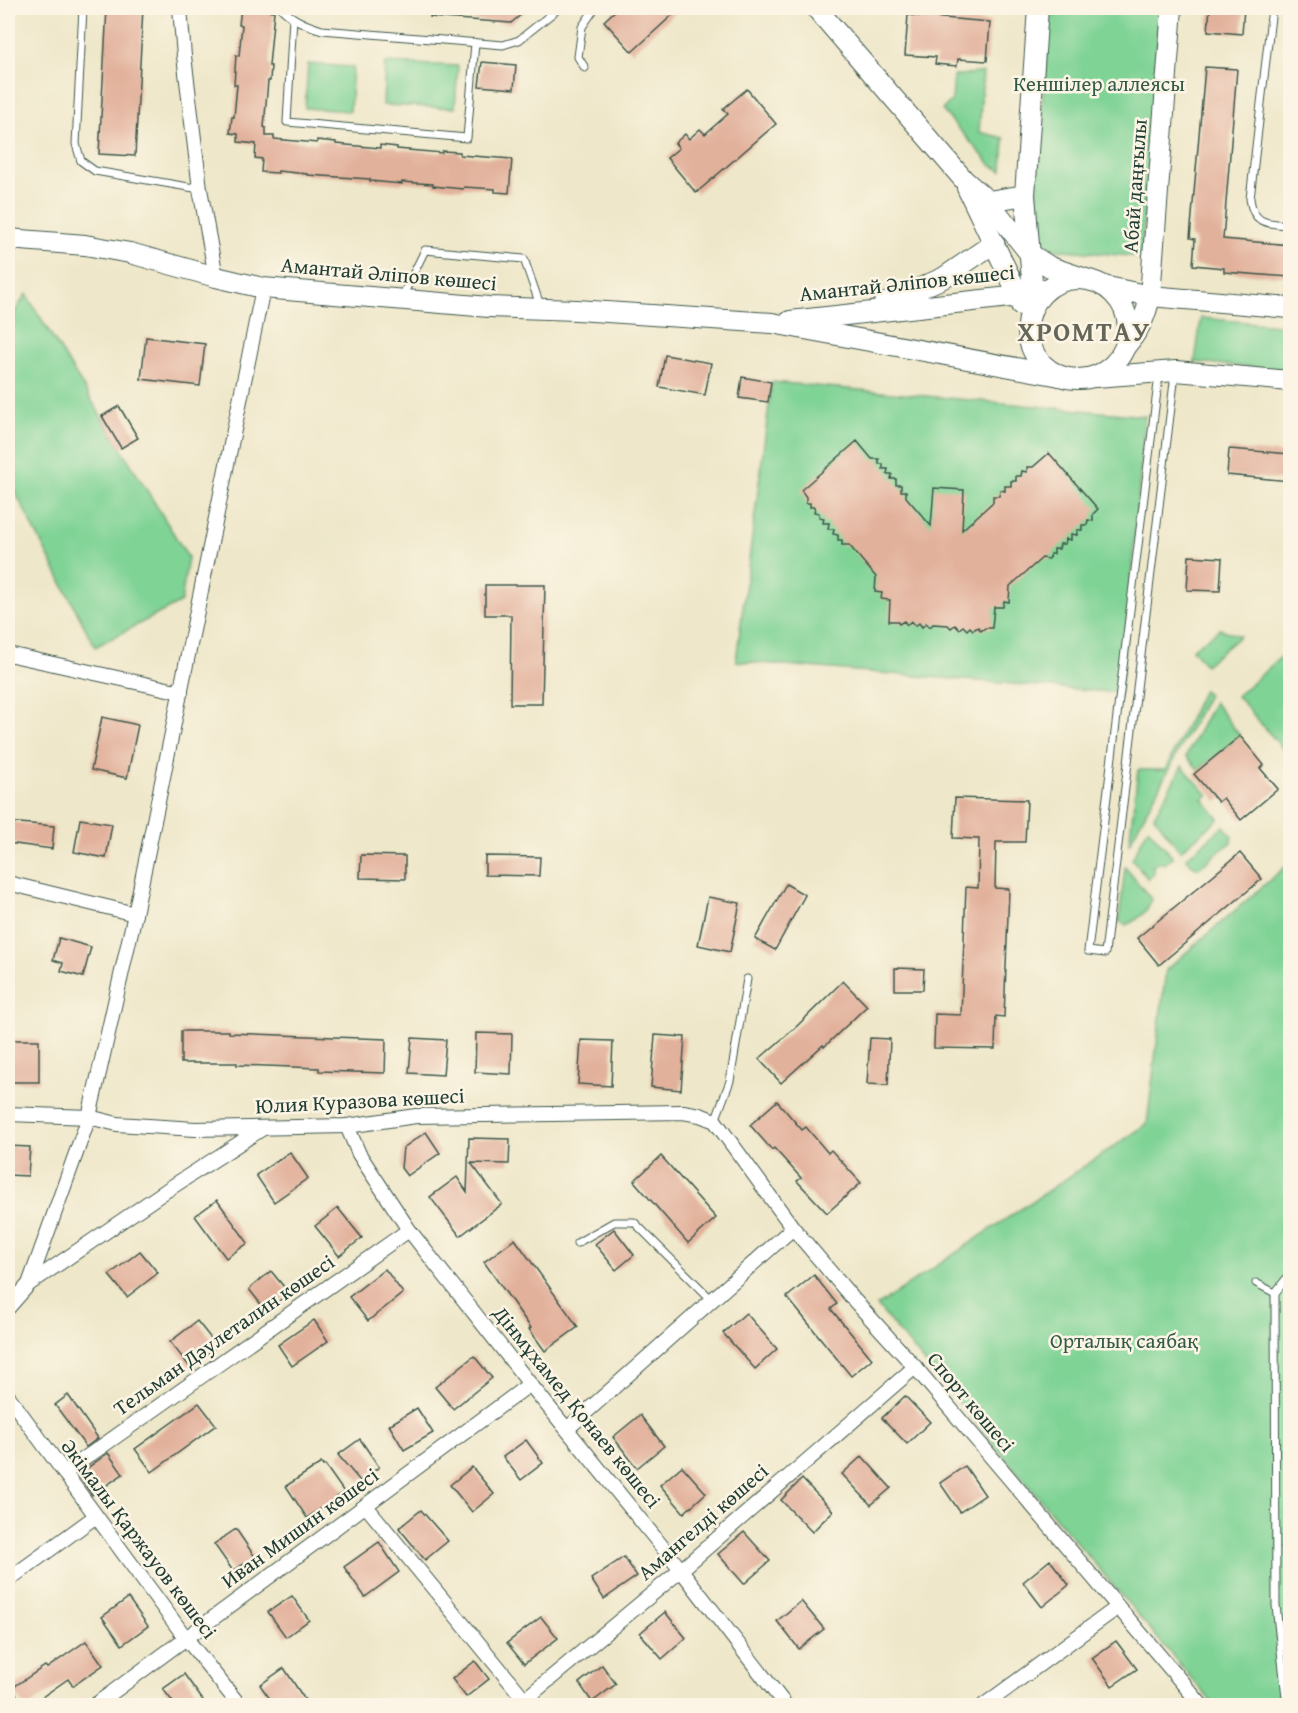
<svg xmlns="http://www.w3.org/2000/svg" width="1298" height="1713" font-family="'Gentium Book Plus',serif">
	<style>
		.green { fill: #7fd395; stroke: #4f8864; stroke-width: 1.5 }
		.building { fill: #e2b19b }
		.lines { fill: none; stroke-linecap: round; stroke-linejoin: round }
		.lane-casing { stroke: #3e564a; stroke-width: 9 }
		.street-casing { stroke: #3e564a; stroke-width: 16 }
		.secondary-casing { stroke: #3e564a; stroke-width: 22 }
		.lane { stroke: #fff; stroke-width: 7 }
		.street { stroke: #fff; stroke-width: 14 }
		.secondary { stroke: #fff; stroke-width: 20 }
		.labels { text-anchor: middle; stroke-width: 5; stroke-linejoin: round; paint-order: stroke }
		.park-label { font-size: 21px; fill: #325b47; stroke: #fcf5e5 }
		.street-label { font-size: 21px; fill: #1f3d34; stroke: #fcf5e5 }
		.district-label { font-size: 27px; font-weight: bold; letter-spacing: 1.5px; fill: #636658; stroke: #fcf5e5 }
	</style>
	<rect width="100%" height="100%" fill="#fcf5e5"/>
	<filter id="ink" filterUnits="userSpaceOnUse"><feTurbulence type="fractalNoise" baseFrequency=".0167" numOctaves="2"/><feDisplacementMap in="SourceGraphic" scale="12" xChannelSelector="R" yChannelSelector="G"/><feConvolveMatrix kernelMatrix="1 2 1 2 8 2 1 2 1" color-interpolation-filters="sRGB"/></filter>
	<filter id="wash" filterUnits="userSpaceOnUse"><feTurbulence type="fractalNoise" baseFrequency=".008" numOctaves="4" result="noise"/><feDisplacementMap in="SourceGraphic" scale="24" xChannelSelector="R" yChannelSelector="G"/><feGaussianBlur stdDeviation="1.35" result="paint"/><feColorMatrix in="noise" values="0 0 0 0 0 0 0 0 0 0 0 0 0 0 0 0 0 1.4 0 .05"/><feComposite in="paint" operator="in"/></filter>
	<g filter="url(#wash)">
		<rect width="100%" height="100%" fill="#eee7c9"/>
		<g class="green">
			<path d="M1049,8H1160L1141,257L1032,247Z"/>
			<path d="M385,63L458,66L455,108L383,105Z"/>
			<path d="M308,64L353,67L350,111L305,108Z"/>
			<path d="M983,72L979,132L1004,138L1002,171L991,165L942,110L952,100L954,76Z"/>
			<path d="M26,294L188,557L181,602L95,647L8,478V323Z"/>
			<path d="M1201,318L1290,326V371L1195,362Z"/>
			<path d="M772,382L1145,416L1121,693L736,661Z"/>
			<path d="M1220,629L1240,636L1205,665L1192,649Z"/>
			<path d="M1290,649V757L1237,696Z"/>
			<path d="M1203,690L1208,695L1129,844L1138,770H1165Z"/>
			<path d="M1214,702L1240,736L1199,770L1186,756Z"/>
			<path d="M1182,766L1208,795L1203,799L1219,819L1180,851L1154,816Z"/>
			<path d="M1224,826L1232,836L1231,842L1199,868L1192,865L1186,858Z"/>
			<path d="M1148,828L1173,857L1165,864L1158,862L1153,866L1154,874L1148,879L1132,859Z"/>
			<path d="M1290,863V1705H1214L877,1306L1147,1124L1166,970Z"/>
			<path d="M1125,867L1151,899C1149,911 1137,921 1125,925L1119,921Z"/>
		</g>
		<g id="blocks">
			<g class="building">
				<path d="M107,8H143L135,156L99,154Z"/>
				<path d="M241,8L274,11L269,66H271L270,81H268L264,127L266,128V136H274V139L317,143V140L336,142V144L380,148V145L397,147V149L442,153V151L460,152V155L512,159L509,193L495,192V189L464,187L463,189L433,186V184L402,182V184L370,181V179L307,175V174L278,171V173L261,172L262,159L255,158L256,144L238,142V134L230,133L232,117H234L237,85H234L236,55L239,56L242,25H239Z"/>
				<path d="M431,8H529L511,23L430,17Z"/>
				<path d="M618,8H680L632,52L604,21Z"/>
				<path d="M1210,8H1244L1242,34L1208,31Z"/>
				<path d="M908,15L990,22L987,61L958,59L957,66L935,64L936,57L905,55Z"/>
				<path d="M482,62L516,65L514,89L479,86Z"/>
				<path d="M1205,67L1237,69L1223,239L1290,245V277L1224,272V268L1193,265L1195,239L1190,238Z"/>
				<path d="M747,89L776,124L696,193L667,158L679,148L675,143L685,134L689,139L700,129L705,134L728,114L723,109Z"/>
				<path d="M146,337L205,344L200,386L141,379Z"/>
				<path d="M665,355L711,363L705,395L659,387Z"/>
				<path d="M742,377L771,382L768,402L739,398Z"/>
				<path d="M119,406L138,438L121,448L102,416Z"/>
				<path d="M857,441L872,459H879V464H883V469H888L887,474H892L891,479H896V485H901V491H906V497L931,526L934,488L964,490L962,530L993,502V496H999L1000,490L1005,491V486H1011V481H1016V476H1021L1022,471L1027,472V467H1033L1049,453L1098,509L1093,514V521L1088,520L1087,525H1082V530H1077V535L1071,534V540L1066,539L1065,544H1060L1059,549H1054V554H1050L1049,559L1042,558L1010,586L1009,602L1004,601L1003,607H994L992,628H985L981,631L978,627L973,630L970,627L967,630L963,626L959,629L955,625L951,628L948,625L933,624L930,627L926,623L922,627L919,623L915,626L911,621L907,625L904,621L899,624L897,621H889L890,600L881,599L882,593L875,592L876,577L849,545H842V540H838V535L833,534L834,529H828L829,523H823L824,518L819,517V513L814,512L815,507H810V503H806V497L801,490Z"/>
				<path d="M1229,449L1290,454V481L1227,475Z"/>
				<path d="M1189,556L1222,558L1220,591L1187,590Z"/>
				<path d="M485,585H545L542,704H510L511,615H485Z"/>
				<path d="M102,717L138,725L127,778L91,770Z"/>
				<path d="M1240,736L1264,765L1260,768L1278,789L1241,820L1223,798L1218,802L1194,774Z"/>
				<path d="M955,798L1027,800L1025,842H996L995,888L1009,889L1004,1017L996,1016L995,1049L934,1048L935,1014L961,1015L966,887L978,888L979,839L953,838Z"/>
				<path d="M80,819L112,824L106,858L74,852Z"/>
				<path d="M8,822L54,826L52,849L8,843Z"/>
				<path d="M1240,853L1262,879L1159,965L1137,938Z"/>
				<path d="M361,855L405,856V879L360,878Z"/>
				<path d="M485,856L540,857L539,876L485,875Z"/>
				<path d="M786,884L805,895L775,950L755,939Z"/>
				<path d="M708,897L740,903L730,952L698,945Z"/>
				<path d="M59,938L91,947L83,977L61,971L63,963L53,960Z"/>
				<path d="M895,968L924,969L923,990H895Z"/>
				<path d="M843,981L867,1006L824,1047L823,1045L781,1083L759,1059L796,1027Z"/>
				<path d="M181,1031H229V1033L386,1039L385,1073L319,1071V1068L237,1065V1063H181Z"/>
				<path d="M476,1033L512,1034L511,1074L475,1072Z"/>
				<path d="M655,1035L685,1037L681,1090L651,1087Z"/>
				<path d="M412,1038L446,1040L443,1075L409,1073Z"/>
				<path d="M870,1038L890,1039L888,1085L867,1084Z"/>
				<rect x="8" y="1040" width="31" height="42"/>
				<path d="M581,1040L613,1041L611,1086L578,1084Z"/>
				<path d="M777,1101L802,1130L806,1127L828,1153L831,1150L861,1183L827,1213L797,1181L801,1178L774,1148L772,1150L750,1125Z"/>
				<path d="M426,1132L440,1153L407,1176L401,1168L403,1148Z"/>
				<path d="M469,1138L510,1139L509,1164L471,1163L502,1204L460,1236L430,1197L457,1177L467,1192Z"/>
				<path d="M8,1146L30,1147L28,1176L8,1175Z"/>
				<path d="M290,1152L308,1178L274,1202L256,1175Z"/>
				<path d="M661,1156L716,1218L688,1243L634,1181Z"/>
				<path d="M217,1200L248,1243L226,1258L195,1216Z"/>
				<path d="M338,1208L362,1238L339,1256L315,1226Z"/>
				<path d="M614,1229L634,1255L616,1270L595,1244Z"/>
				<path d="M515,1239L578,1327L545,1351L529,1329L531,1328L484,1262Z"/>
				<path d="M140,1251L158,1273L127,1297L109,1275Z"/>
				<path d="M385,1269L403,1293L368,1321L349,1297Z"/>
				<path d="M271,1271L289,1293L266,1311L249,1289Z"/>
				<path d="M814,1275L837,1304L831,1309L872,1359L851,1376L787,1297Z"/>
				<path d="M746,1313L777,1349L755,1369L723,1333Z"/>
				<path d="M314,1320L328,1341L292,1366L278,1345Z"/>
				<path d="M197,1321L217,1346L190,1367L170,1342Z"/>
				<path d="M474,1356L492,1378L453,1409L435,1387Z"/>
				<path d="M68,1395L98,1438L86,1447L55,1405Z"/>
				<path d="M905,1396L930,1422L907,1444L882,1418Z"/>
				<path d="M199,1403L216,1425L152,1472L135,1449Z"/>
				<path d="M417,1408L433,1433L404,1450L389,1425Z"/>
				<path d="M640,1415L664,1446L637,1468L613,1437Z"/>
				<path d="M360,1439L379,1467L360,1481L338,1455Z"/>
				<path d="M526,1440L543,1463L521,1480L503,1457Z"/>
				<path d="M108,1453L123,1474L92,1495L78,1475Z"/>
				<path d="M862,1456L891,1488L871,1505L842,1474Z"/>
				<path d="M321,1463L323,1466L325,1465L344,1492L307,1518L286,1486Z"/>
				<path d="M682,1466L706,1493L684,1513L660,1485Z"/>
				<path d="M965,1466L985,1495L960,1512L940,1483Z"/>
				<path d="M472,1467L494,1494L472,1512L450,1485Z"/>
				<path d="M802,1479L833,1511L812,1532L781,1500Z"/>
				<path d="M421,1510L448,1541L425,1560L399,1528Z"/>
				<path d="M236,1529L255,1557L233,1571L214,1544Z"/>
				<path d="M744,1532L770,1561L744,1584L718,1554Z"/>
				<path d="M379,1542L399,1572L365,1597L344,1567Z"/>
				<path d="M624,1557L637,1576L604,1599L591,1579Z"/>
				<path d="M1050,1560L1069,1585L1042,1607L1023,1582Z"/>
				<path d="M292,1596L309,1620L286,1637L268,1612Z"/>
				<path d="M128,1598L148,1626L122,1645L102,1617Z"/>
				<path d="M801,1601L824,1629L799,1649L777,1621Z"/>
				<path d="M665,1612L686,1638L662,1659L640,1633Z"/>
				<path d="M541,1617L558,1638L524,1664L507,1643Z"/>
				<path d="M86,1641L103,1665L73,1686L68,1679L29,1706H24L12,1688L45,1666L47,1668Z"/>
				<path d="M1116,1641L1137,1669L1112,1686L1092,1658Z"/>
				<path d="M475,1661L489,1679L466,1697L452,1679Z"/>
				<path d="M602,1665L616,1684L592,1702L579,1683Z"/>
				<path d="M284,1668L309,1706H275L260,1685Z"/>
				<path d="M184,1674L207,1706H176L163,1689Z"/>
			</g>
		</g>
	</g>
	<g filter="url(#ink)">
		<use href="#blocks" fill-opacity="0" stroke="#3e564a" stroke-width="1.5"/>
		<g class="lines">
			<g class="lane-casing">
				<g id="lane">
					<path d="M83,8L76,144L81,161L95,171L200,189"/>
					<path d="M281,8C293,20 306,25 322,30L503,45L519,40L559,8"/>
					<path d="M1272,8L1250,199C1254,226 1268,223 1290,225"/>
					<path d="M293,18L287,122L467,138L475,43"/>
					<path d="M585,68L578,57L582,27L595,8"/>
					<path d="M402,297L425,250L524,259L540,305"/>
					<path d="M1159,375L1088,951L1105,953L1175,374"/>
					<path d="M715,1121L730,1081L747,979"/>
					<path d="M577,1243L614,1222H634L712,1300"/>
					<path d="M1256,1283L1275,1293"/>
					<path d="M1287,1706L1276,1605L1275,1293L1290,1274"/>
				</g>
			</g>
			<g class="street-casing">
				<g id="street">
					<path d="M180,8L184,56L200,189L216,277"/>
					<path d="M8,654L181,692"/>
					<path d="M8,883L135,914"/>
					<path d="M8,1114L89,1117L117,1124L195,1129L347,1126L416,1116L683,1112L700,1115L715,1121L793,1228L854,1300L915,1367L1202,1706"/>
					<path d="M347,1126L359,1154L409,1230L530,1384L681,1570L786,1706"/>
					<path d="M29,1284L167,1190L263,1128"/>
					<path d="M8,1308L29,1284L89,1117L135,914L263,288"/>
					<path d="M8,1396L185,1637L240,1706"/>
					<path d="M567,1429L793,1228"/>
					<path d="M64,1473L409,1230"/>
					<path d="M366,1506L530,1706"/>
					<path d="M8,1580L96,1516"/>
					<path d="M94,1706L530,1384"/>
					<path d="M517,1706L681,1570L915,1367"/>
					<path d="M983,1706L1118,1607"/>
				</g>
			</g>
			<g class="secondary-casing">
				<g id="secondary">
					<path d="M816,8L964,180L988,201L1030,254L1050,267L1089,280"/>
					<path d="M967,188L1019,296L1021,305"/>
					<path d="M988,201L1025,195"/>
					<path d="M8,239L85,245L130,253L216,277L263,288L489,307L577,310L772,323L1060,376"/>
					<circle cx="1078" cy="329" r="50"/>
					<path d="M1103,286L1150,296L1290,308"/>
					<path d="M1033,293L1025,195L1038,8"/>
					<path d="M884,304L943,278L994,243"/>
					<path d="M790,321L1019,296L1043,290"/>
					<path d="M1125,347C1139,330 1146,317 1150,296L1172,8"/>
					<path d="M1095,377L1176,371L1290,381"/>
				</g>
			</g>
			<use href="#lane" class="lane"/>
			<use href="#street" class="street"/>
			<use href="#secondary" class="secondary"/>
		</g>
	</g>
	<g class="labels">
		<g class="park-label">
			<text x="1099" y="91">Кеншілер аллеясы</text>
			<text x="1124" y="1348">Орталық саябақ</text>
		</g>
		<g class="street-label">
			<text transform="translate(1135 186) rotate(-86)" y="7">Абай даңғылы</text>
			<text transform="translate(389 274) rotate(5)" y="7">Амантай Әліпов көшесі</text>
			<text transform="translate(907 283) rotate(-6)" y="7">Амантай Әліпов көшесі</text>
			<text transform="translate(360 1101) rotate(-3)" y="7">Юлия Куразова көшесі</text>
			<text transform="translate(224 1335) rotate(-35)" y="7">Тельман Дәулеталин көшесі</text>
			<text transform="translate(971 1402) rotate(50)" y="7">Спорт көшесі</text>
			<text transform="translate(577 1407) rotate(51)" y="7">Дінмұхамед Қонаев көшесі</text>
			<text transform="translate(703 1522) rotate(-41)" y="7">Амангелді көшесі</text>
			<text transform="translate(300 1528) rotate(-36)" y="7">Иван Мишин көшесі</text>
			<text transform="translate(139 1539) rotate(53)" y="7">Әкімалы Қаржауов көшесі</text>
		</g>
		<g class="district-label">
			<text x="1084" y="341">ХРОМТАУ</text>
		</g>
	</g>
	<rect width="1298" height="1713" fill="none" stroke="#fcf5e5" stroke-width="30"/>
</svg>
